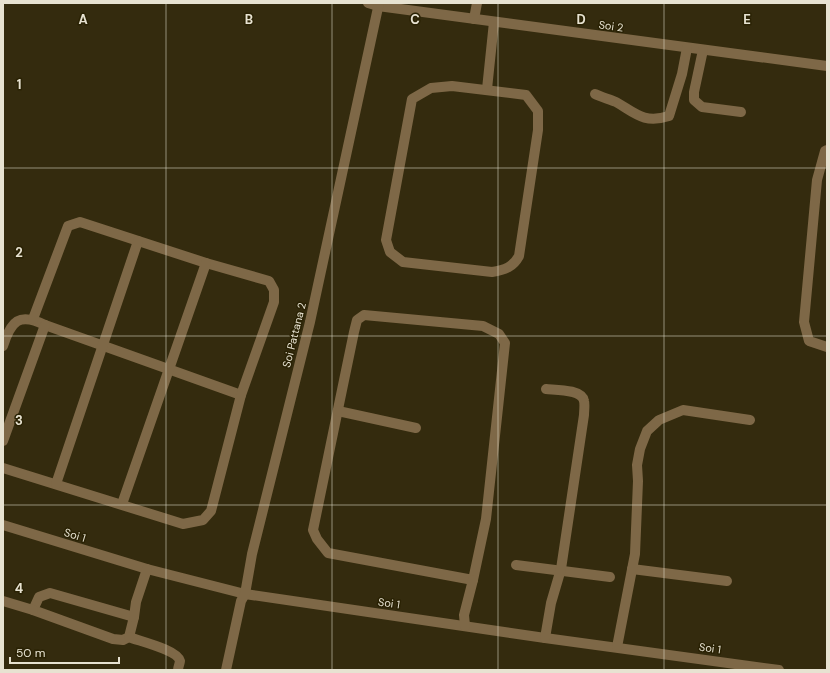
<svg xmlns="http://www.w3.org/2000/svg" width="830" height="673" font-family="'DM Sans',sans-serif">
	<style>
		.lines { fill: none; stroke-linecap: round; stroke-linejoin: round }
		.minor { stroke: #7e6847; stroke-width: 10 }
		.grid { fill: none; stroke: #e7e2d1; stroke-width: 1; stroke-opacity: 0.55 }
		.labels { text-anchor: middle; stroke-width: 3; stroke-linejoin: round; paint-order: stroke }
		.street-label { font-size: 11px; fill: #e7e2d1; stroke: #2a2204 }
		.grid-label { font-size: 13px; text-anchor: middle; font-weight: bold; fill: #e7e2d1; stroke: #2a2204; stroke-width: 3; stroke-linejoin: round; paint-order: stroke }
	</style>
	<rect width="100%" height="100%" fill="#342b0e"/>
	<g class="lines">
		<g class="minor">
			<path d="M368,3L378,6L827,66"/>
			<path d="M474,19L477,3"/>
			<path d="M703,50L694,92V100L702,107L741,112"/>
			<path d="M452,86L526,95L538,111V130L519,256C513,267 505,270 492,272L403,262L390,252L386,240L412,99L431,88Z"/>
			<path d="M487,89L494,22"/>
			<path d="M595,94C601,97 609,99 616,102C635,113 644,124 669,116L682,74L687,48"/>
			<path d="M827,150L825,151L817,180L804,322L809,341L827,347"/>
			<path d="M364,315L483,326L499,334L505,343L486,519L473,580L328,553L317,539L313,530L354,332L357,320Z"/>
			<path d="M3,346C11,321 19,312 45,325L241,395"/>
			<path d="M338,411L416,428"/>
			<path d="M3,441L45,325"/>
			<path d="M3,468L183,524L203,520L211,511L241,395L274,302V290L269,281L206,263L80,222L68,226L33,319"/>
			<path d="M56,484L138,241"/>
			<path d="M122,504L206,263"/>
			<path d="M3,525L147,569L245,594L545,638L779,670"/>
			<path d="M516,565L610,577"/>
			<path d="M632,569L727,581"/>
			<path d="M50,593L134,617L129,637L123,640L113,639L33,610L39,597Z"/>
			<path d="M3,601L33,610"/>
			<path d="M134,617L136,602L147,569"/>
			<path d="M465,626L464,615L473,580"/>
			<path d="M129,637C139,641 178,650 180,661C180,663 178,667 178,670"/>
			<path d="M545,638L551,603L561,569L584,415C584,411 585,405 584,401C582,389 556,390 546,389"/>
			<path d="M617,647L635,554L638,481L637,465L640,449L647,431L659,420L683,410L750,420"/>
			<path d="M226,670L241,601L245,594L252,554L310,322L379,3"/>
		</g>
	</g>
	<path class="grid" d="M166,3V670M332,3V670M498,3V670M664,3V670M3,168H827M3,336H827M3,505H827"/>
	<g class="labels">
		<g class="street-label">
			<text transform="translate(611 26) rotate(8)" y="4">Soi 2</text>
			<text transform="translate(294 335) rotate(-76)" y="4">Soi Pattana 2</text>
			<text transform="translate(75 535) rotate(17)" y="4">Soi 1</text>
			<text transform="translate(389 603) rotate(8)" y="4">Soi 1</text>
			<text transform="translate(710 648) rotate(8)" y="4">Soi 1</text>
		</g>
	</g>
	<g class="grid-label">
		<text x="83" y="24">A</text>
		<text x="249" y="24">B</text>
		<text x="415" y="24">C</text>
		<text x="581" y="24">D</text>
		<text x="747" y="24">E</text>
		<text x="19" y="89">1</text>
		<text x="19" y="257">2</text>
		<text x="19" y="425">3</text>
		<text x="19" y="593">4</text>
	</g>
	<rect width="830" height="673" fill="none" stroke="#e7e2d1" stroke-width="8"/>
	<path d="M10 657v6h109v-6" fill="none" stroke="#e7e2d1" stroke-width="2"/>
	<text x="16" y="657" font-size="12" fill="#e7e2d1" stroke="#2a2204" stroke-width="3" paint-order="stroke">50 m</text>
</svg>
